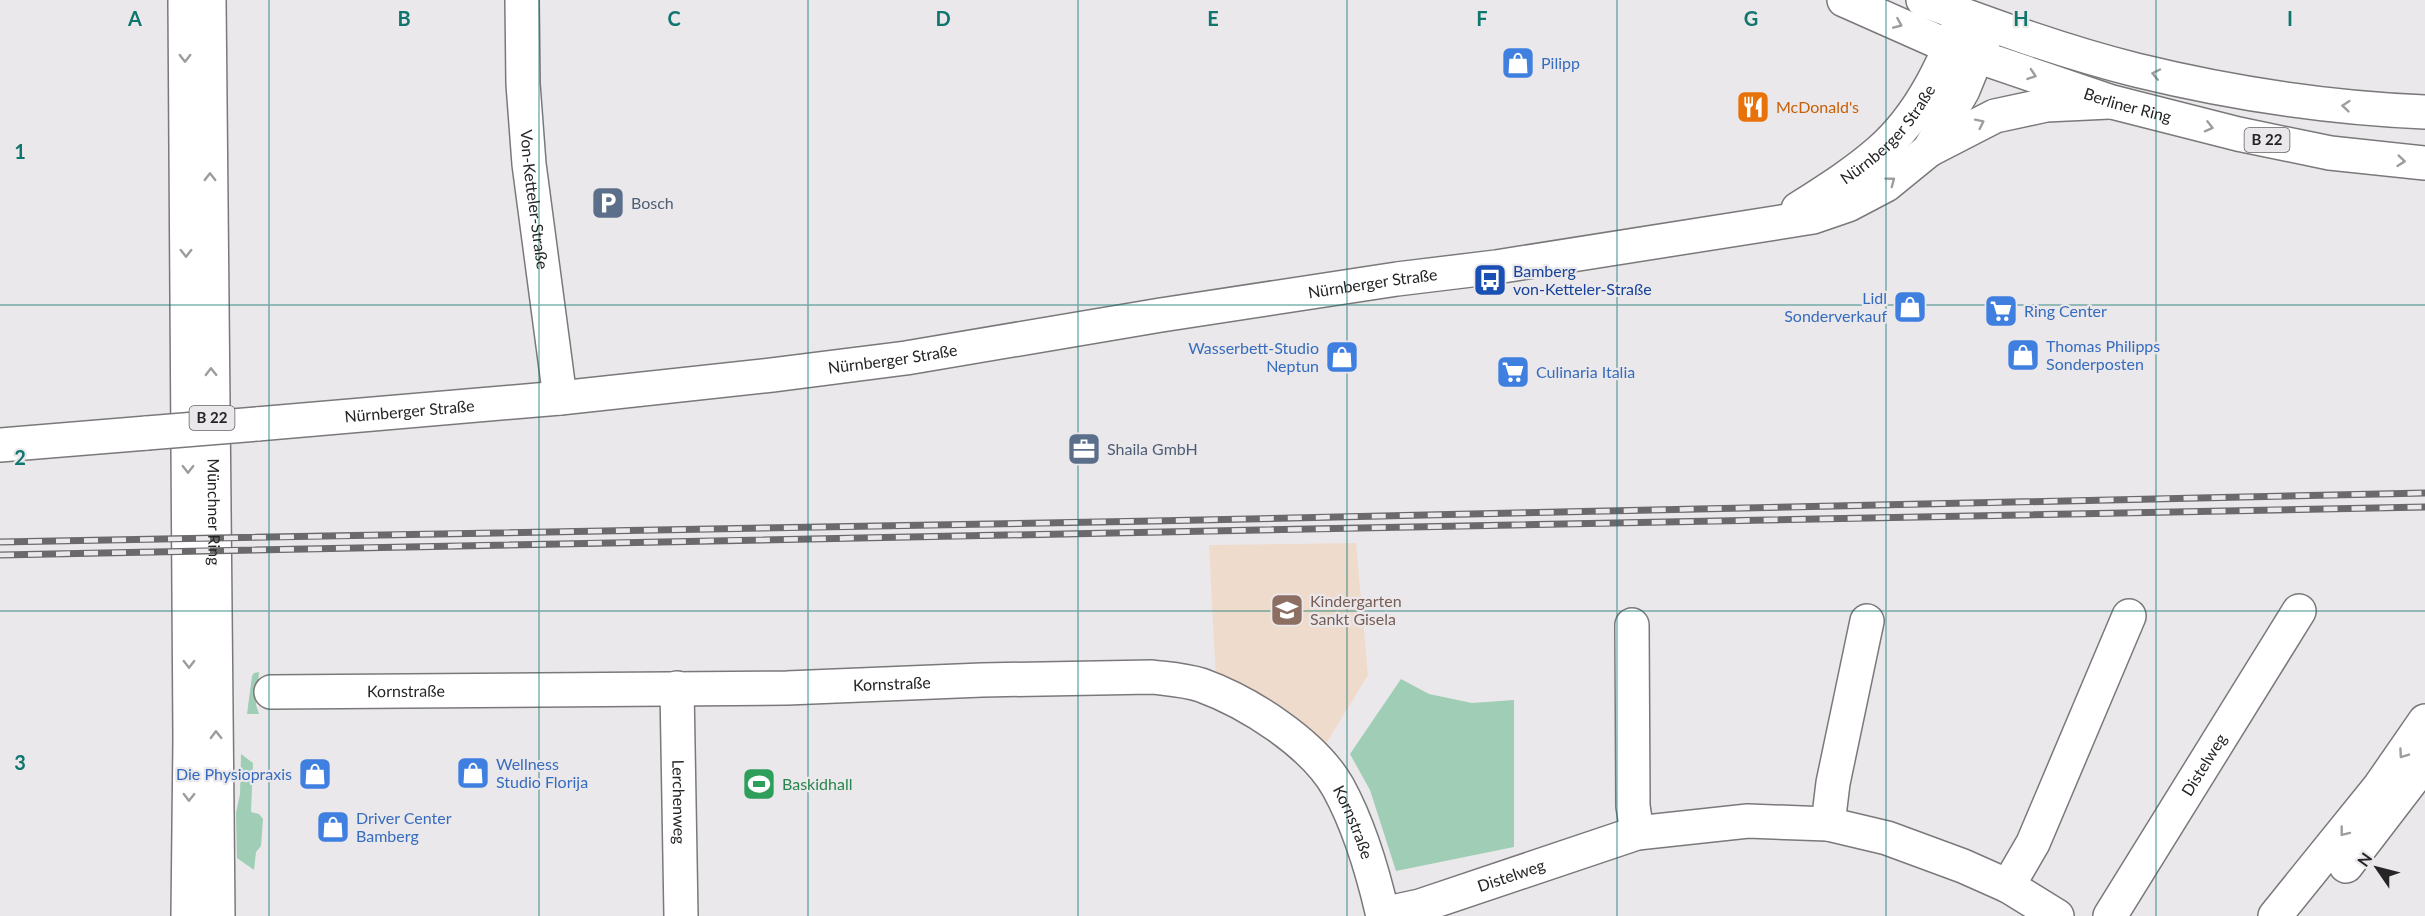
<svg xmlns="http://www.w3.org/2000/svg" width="2425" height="916" font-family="Lato,sans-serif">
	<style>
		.education { fill: #efdbcc }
		.green { fill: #9fcdb5 }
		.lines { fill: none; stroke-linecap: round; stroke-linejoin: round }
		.minor-casing { stroke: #7a787b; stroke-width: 36 }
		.major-casing { stroke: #7a787b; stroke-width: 36 }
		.minor { stroke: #fff; stroke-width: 33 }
		.major { stroke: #fff; stroke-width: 33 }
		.rail-casing { stroke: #6b696b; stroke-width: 7 }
		.rail { stroke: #ebe8eb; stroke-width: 4.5; stroke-dasharray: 14; stroke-linecap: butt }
		.minor-bridge-casing { stroke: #7a787b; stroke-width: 36; stroke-linecap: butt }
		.minor-bridge { stroke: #fff; stroke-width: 33 }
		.oneway { stroke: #9d9d9d }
		.grid { fill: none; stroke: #0f766e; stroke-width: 1.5; stroke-opacity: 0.55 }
		.labels { text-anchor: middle; stroke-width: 4.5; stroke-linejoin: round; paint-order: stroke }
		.shield { fill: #ebe8eb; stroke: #616061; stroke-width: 1.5 }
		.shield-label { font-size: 15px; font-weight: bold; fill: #262526 }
		.shop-label { font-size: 16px; fill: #366cbe; stroke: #ebe8eb; text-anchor: start }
		.street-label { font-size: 16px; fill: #262526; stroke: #ebe8eb }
		.food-label { font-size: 16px; fill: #c56008; stroke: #ebe8eb; text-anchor: start }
		.service-label { font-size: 16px; fill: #4e5e75; stroke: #ebe8eb; text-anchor: start }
		.transit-label { font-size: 16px; fill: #164399; stroke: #ebe8eb; text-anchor: start }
		.education-label { font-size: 16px; fill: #785e54; stroke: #ebe8eb; text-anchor: start }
		.leisure-label { font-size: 16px; fill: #27864d; stroke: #ebe8eb; text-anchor: start }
		.grid-label { font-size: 20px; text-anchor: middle; font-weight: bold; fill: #0f766e; stroke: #ebe8eb; stroke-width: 4.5; stroke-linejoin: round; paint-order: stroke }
	</style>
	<rect width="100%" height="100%" fill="#ebe8eb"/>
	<path class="education" d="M1356,543L1368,675L1324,747L1216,679L1209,545Z"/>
	<g class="green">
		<path d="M259,672L256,705L259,714H247L252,676L254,673Z"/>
		<path d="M1401,679L1429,694L1472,703L1514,700V847L1396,871L1370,790L1350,754Z"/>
		<path d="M241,754L253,763L251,812L259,814L263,819L261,846L256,852L254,870L237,858L236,813L240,794Z"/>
	</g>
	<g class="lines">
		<g class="minor-casing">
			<g id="minor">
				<path id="s1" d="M522,0L523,84L529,164L560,398"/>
				<path d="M1929,150L1995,116L2046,105L2109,102"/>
				<path id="s2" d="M1798,209C1826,191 1855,173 1880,151C1921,115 1944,64 1963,15"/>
				<path id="s3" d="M257,424L560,398L772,375L906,358L1161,315L1397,279L1496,267L1813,217L1848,205L1886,185L1929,150L1963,90L1988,29"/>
				<path d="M0,445L147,433"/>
				<path d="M1632,625L1633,806L1637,833"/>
				<path id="s4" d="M677,688L681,916"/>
				<path id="s5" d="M271,692L787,688L982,680L1152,677C1168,679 1185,680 1201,685C1248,702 1313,743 1338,787C1360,827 1373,872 1383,916"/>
				<path d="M1828,824L1833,783L1867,621"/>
				<path d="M2346,866L2425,763"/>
				<path d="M2008,886L2033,843L2129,616"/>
				<path id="s6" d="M1383,914L1420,906L1637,833L1748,821L1828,824L1887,838L1963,866L2008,886L2057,916"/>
				<path id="s7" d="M2110,916L2299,611"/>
				<path d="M2275,916L2380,786L2425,721"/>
			</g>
		</g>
		<g class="major-casing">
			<g id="major">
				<path d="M185,0L190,739L188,916"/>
				<path id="s8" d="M209,0L218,916"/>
				<path id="s9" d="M1844,0L1950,47L2112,102L2238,134L2330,153L2425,163"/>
				<path d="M1923,0C1993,26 2064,52 2136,70C2230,93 2329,108 2425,112"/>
			</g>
		</g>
		<use href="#minor" class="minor"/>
		<use href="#major" class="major"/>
		<g class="rail-casing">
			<g id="rail">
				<path d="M0,542L1153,521L2425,493"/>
				<path d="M0,555L2425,507"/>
			</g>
		</g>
		<use href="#rail" class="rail"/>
		<g class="minor-bridge-casing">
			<path id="minor-bridge" d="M147,433L257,424"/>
		</g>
		<use href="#minor-bridge" class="minor-bridge"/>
	</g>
	<defs><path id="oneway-chevron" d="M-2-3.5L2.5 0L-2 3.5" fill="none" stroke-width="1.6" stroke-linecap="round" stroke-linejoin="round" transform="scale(1.5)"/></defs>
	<g class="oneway">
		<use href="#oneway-chevron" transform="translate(1898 24) rotate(23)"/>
		<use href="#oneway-chevron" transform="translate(185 58) rotate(90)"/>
		<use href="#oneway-chevron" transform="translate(2156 74) rotate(-168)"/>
		<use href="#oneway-chevron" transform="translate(2032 75) rotate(19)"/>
		<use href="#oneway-chevron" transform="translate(2346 106) rotate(-175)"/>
		<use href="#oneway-chevron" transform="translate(1980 123) rotate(-26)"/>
		<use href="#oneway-chevron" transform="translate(2209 127) rotate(14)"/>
		<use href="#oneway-chevron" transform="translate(2401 161) rotate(6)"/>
		<use href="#oneway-chevron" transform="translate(210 177) rotate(-90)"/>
		<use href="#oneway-chevron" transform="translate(1891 181) rotate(-37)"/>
		<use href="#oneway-chevron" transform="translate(186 253) rotate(90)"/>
		<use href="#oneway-chevron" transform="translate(211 372) rotate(-91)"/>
		<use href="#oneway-chevron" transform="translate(188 469) rotate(90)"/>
		<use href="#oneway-chevron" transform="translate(189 664) rotate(90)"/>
		<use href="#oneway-chevron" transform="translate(216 735) rotate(-91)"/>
		<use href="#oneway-chevron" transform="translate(2403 754) rotate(125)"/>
		<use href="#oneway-chevron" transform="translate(189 797) rotate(91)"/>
		<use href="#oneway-chevron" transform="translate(2344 832) rotate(128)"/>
	</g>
	<path class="grid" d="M269,0V916M539,0V916M808,0V916M1078,0V916M1347,0V916M1617,0V916M1886,0V916M2156,0V916M0,305H2425M0,611H2425"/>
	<defs>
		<g id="shop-square" transform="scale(1.725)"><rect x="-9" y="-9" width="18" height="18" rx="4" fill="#3f7fe0" stroke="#ebe8eb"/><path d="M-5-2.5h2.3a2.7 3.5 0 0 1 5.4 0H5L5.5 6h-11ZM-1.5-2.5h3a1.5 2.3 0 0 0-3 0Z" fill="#fff"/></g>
		<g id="restaurant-square" transform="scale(1.725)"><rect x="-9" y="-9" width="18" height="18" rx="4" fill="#e8710a" stroke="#ebe8eb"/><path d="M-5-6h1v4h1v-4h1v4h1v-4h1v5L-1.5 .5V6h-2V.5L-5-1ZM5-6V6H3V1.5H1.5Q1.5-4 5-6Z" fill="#fff"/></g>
		<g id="parking-square" transform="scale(1.725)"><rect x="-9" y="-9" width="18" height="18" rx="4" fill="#5c6f8a" stroke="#ebe8eb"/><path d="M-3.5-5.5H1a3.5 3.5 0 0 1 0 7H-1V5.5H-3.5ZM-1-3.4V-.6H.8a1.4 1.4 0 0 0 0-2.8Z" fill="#fff"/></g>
		<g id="bus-square" transform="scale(1.725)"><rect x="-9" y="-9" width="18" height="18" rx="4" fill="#1a4fb4" stroke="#ebe8eb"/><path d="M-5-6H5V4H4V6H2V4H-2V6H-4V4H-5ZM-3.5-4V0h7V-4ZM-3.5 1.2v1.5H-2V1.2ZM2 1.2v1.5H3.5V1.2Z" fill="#fff"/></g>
		<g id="supermarket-square" transform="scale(1.725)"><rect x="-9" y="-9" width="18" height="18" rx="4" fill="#3f7fe0" stroke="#ebe8eb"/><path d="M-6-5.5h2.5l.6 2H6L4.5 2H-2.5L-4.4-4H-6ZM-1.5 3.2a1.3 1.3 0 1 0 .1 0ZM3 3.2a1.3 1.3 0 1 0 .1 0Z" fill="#fff"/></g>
		<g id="office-square" transform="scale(1.725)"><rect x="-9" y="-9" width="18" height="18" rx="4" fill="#5c6f8a" stroke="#ebe8eb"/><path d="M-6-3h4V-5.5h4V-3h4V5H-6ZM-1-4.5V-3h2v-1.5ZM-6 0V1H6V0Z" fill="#fff"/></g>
		<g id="school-square" transform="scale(1.725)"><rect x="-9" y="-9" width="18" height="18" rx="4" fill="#8d6e63" stroke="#ebe8eb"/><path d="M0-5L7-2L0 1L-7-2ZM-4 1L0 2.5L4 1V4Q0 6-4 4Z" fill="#fff"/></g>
		<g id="stadium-square" transform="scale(1.725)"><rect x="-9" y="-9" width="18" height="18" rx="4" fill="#2e9e5b" stroke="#ebe8eb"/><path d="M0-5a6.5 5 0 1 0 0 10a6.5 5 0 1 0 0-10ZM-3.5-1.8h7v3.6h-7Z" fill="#fff"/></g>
	</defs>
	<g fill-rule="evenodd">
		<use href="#shop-square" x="1518" y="63"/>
		<use href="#restaurant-square" x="1753" y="107"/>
		<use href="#parking-square" x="608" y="203"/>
		<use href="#bus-square" x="1490" y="280"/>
		<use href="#shop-square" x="1910" y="307"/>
		<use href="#supermarket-square" x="2001" y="311"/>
		<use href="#shop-square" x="2023" y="355"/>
		<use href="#shop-square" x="1342" y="357"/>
		<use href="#supermarket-square" x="1513" y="372"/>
		<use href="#office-square" x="1084" y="449"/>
		<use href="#school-square" x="1287" y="610"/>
		<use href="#shop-square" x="473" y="773"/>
		<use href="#shop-square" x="315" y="774"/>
		<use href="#stadium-square" x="759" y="784"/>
		<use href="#shop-square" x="333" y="827"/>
	</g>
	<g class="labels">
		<g class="shield">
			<rect x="2244.5" y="128" width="45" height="24" rx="4.5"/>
			<rect x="189.5" y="406" width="45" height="24" rx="4.5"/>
		</g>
		<g class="shield-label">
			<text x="2267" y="145">B 22</text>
			<text x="212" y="423">B 22</text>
		</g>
		<g class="shop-label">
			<text x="1541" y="69">Pilipp</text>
			<text x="1887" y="304" text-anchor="end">Lidl<tspan x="1887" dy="18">Sonderverkauf</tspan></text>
			<text x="2024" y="317">Ring Center</text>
			<text x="2046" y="352">Thomas Philipps<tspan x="2046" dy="18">Sonderposten</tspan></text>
			<text x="1319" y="354" text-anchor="end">Wasserbett-Studio<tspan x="1319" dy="18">Neptun</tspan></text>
			<text x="1536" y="378">Culinaria Italia</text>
			<text x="496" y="770">Wellness<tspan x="496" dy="18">Studio Florija</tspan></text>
			<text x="292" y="780" text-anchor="end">Die Physiopraxis</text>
			<text x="356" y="824">Driver Center<tspan x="356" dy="18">Bamberg</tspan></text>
		</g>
		<g class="street-label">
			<text dy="6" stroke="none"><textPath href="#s9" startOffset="303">Berliner Ring</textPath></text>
			<text dy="6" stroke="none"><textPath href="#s2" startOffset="118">Nürnberger Straße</textPath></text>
			<text dy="6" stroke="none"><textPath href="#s1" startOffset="200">Von-Ketteler-Straße</textPath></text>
			<text dy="6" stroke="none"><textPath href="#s3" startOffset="1125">Nürnberger Straße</textPath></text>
			<text dy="6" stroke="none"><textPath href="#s3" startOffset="639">Nürnberger Straße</textPath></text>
			<text dy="6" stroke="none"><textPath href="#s3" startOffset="153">Nürnberger Straße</textPath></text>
			<text dy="6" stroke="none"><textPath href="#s8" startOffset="512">Münchner Ring</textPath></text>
			<text dy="6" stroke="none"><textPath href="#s5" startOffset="621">Kornstraße</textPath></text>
			<text dy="6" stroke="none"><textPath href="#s5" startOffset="135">Kornstraße</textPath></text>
			<text dy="6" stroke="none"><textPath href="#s7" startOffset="178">Distelweg</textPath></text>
			<text dy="6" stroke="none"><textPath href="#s4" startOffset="114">Lerchenweg</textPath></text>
			<text dy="6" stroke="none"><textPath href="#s5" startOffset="1143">Kornstraße</textPath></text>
			<text dy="6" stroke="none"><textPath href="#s6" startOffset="134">Distelweg</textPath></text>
		</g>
		<g class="food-label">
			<text x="1776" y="113">McDonald's</text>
		</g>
		<g class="service-label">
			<text x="631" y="209">Bosch</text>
			<text x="1107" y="455">Shaila GmbH</text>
		</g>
		<g class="transit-label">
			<text x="1513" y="277">Bamberg<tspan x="1513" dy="18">von-Ketteler-Straße</tspan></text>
		</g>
		<g class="education-label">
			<text x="1310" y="607">Kindergarten<tspan x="1310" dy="18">Sankt Gisela</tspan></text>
		</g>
		<g class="leisure-label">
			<text x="782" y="790">Baskidhall</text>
		</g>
	</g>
	<g class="grid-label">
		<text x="135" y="26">A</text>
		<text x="404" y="26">B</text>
		<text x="674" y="26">C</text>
		<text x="943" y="26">D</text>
		<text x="1213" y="26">E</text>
		<text x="1482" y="26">F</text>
		<text x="1751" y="26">G</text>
		<text x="2021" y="26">H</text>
		<text x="2290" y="26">I</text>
		<text x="20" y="159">1</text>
		<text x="20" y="465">2</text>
		<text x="20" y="770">3</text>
	</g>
	<g transform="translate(2377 868) rotate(305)" stroke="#ebe8eb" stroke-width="4.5" paint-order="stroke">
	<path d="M0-4.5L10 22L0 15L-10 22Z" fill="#262526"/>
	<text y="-9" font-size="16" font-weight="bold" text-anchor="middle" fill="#262526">N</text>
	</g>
</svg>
